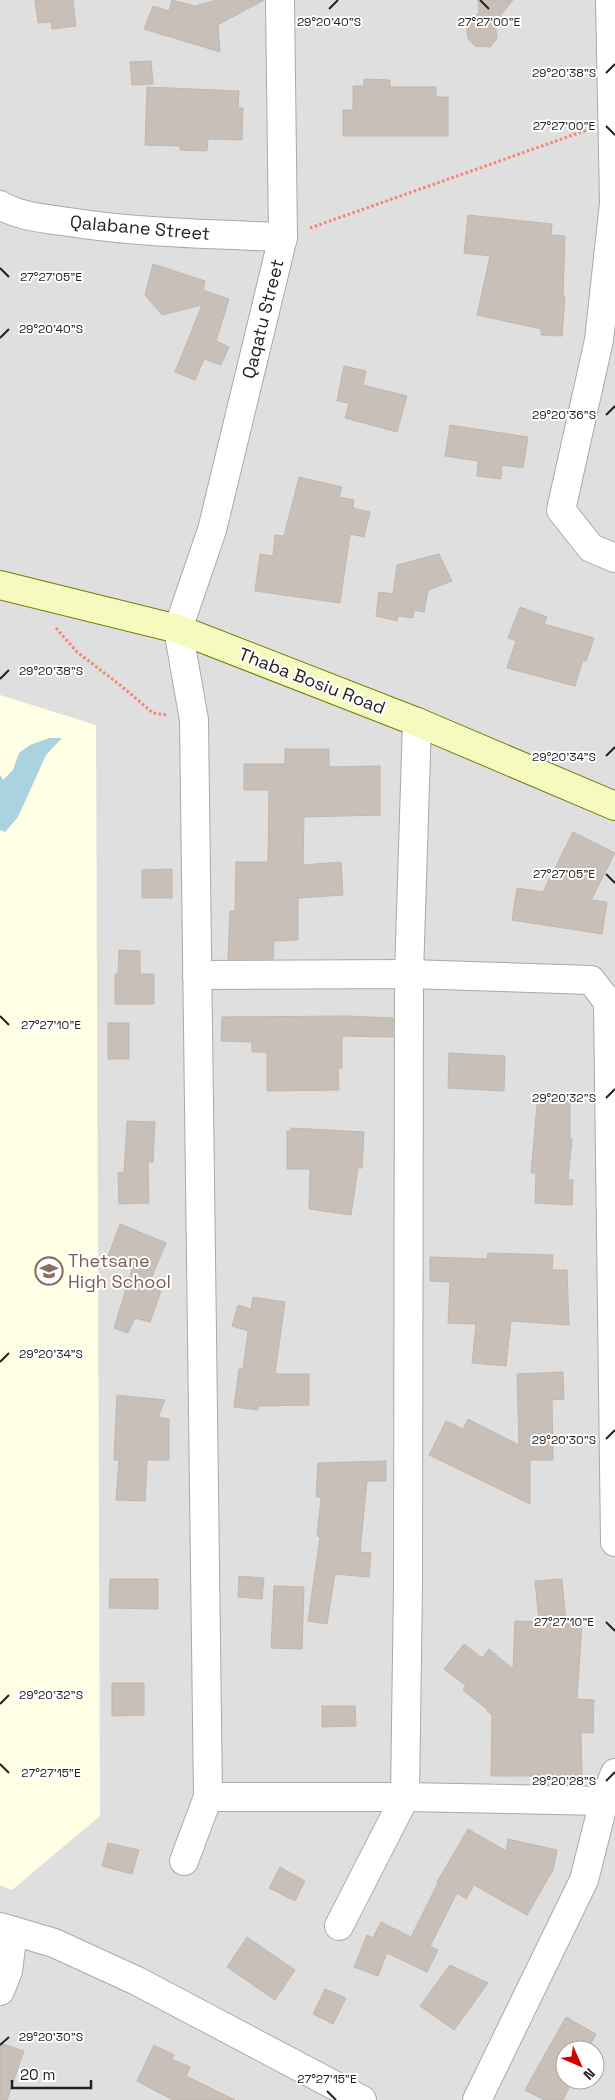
<svg xmlns="http://www.w3.org/2000/svg" width="615" height="2100" font-family="'Space Grotesk',sans-serif">
	<style>
		.residential { fill: #e0dfdf; fill-rule: evenodd }
		.education { fill: #ffffe5 }
		.water { fill: #aad3df }
		.building { fill: #c7bfb8; stroke: #c4b6ab }
		.lines { fill: none; stroke-linecap: round; stroke-linejoin: round }
		.street-casing { stroke: #a9a9a9; stroke-width: 30 }
		.secondary-casing { stroke: #707d05; stroke-width: 30 }
		.path { stroke: #fa8072; stroke-width: 3; stroke-dasharray: 2.5 2.5; stroke-linecap: butt }
		.street { stroke: #fff; stroke-width: 28 }
		.secondary { stroke: #f7fabf; stroke-width: 28 }
		.ticks { fill: none; stroke: #222; stroke-width: 2 }
		.labels { text-anchor: middle; stroke-width: 4; stroke-linejoin: round; paint-order: stroke }
		.street-label { font-size: 18px; fill: #222; stroke: #fff }
		.education-label { font-size: 18px; fill: #785e54; stroke: #fff; text-anchor: start }
		.ticks-label { font-size: 12px; text-anchor: middle; fill: #222; stroke: #fff; stroke-width: 4; stroke-linejoin: round; paint-order: stroke }
	</style>
	<rect width="100%" height="100%" fill="#f2efe9"/>
	<path class="residential" d="M0,0H615V2100H0ZM565,2050H595V2080H565Z"/>
	<path class="education" d="M0,695L96,725L100,1816L12,1890L0,1885Z"/>
	<path class="water" d="M49,738H62L46,755L18,817L5,832L0,830V775L3,780L13,770L19,753L30,745Z"/>
	<g class="building">
		<path d="M35,0H73L76,26L52,29L51,22L38,23Z"/>
		<path d="M172,0L195,6L217,0H264L218,25L220,52L144,29L153,6L169,11Z"/>
		<path d="M478,0H513L495,22L497,38L490,47L475,46L468,39L466,23L479,13Z"/>
		<path d="M151,61L153,84L132,85L130,62Z"/>
		<path d="M364,79L390,80V87H436V97H448V136H343V110H353V86H364Z"/>
		<path d="M147,87L239,91L238,108H243L242,140L208,139L207,151L180,150V146L145,145Z"/>
		<path d="M468,215L552,224L551,235L565,236L563,296H565L562,336L541,335V329L477,315L490,256L464,253Z"/>
		<path d="M153,264L205,281L203,290L229,299L216,341L229,347L221,365L204,359L195,380L175,372L202,305L162,315L145,295Z"/>
		<path d="M344,366L366,371L363,385L407,396L397,432L345,418L349,403L337,401Z"/>
		<path d="M450,425L528,437L523,468L502,465L501,479L477,476L478,461L445,456Z"/>
		<path d="M299,477L342,487L339,497L354,500L353,508L370,512L364,537L350,534L340,603L255,591L260,554L273,556L275,535L284,536Z"/>
		<path d="M439,554L452,581L428,590L424,612L414,610L413,618L398,616L397,621L376,616L379,592L393,594L397,565Z"/>
		<path d="M520,607L547,617L544,624L594,638L586,661L583,660L575,686L507,668L516,641L508,638Z"/>
		<path d="M285,749H329V767L380,766V815L304,817L303,865L341,862L343,895L298,898V940L274,941L273,959H228L230,911H235L236,862H268L269,790H244V764H285Z"/>
		<path d="M573,832L615,853L591,900L607,902L602,934L512,920L517,888L543,892Z"/>
		<path d="M172,869V898H142V870Z"/>
		<path d="M119,950L140,951V974H154V1004H115V974H118Z"/>
		<path d="M348,1016L393,1018V1037L342,1036V1068H338L339,1090L267,1091V1052H252V1042L221,1041L222,1017Z"/>
		<rect x="108" y="1023" width="21" height="36"/>
		<path d="M449,1053L505,1056L504,1091L448,1088Z"/>
		<path d="M538,1094H570V1139H572L568,1180H573L572,1205L535,1203L536,1173H531Z"/>
		<path d="M127,1121L155,1122L153,1162H148L149,1203L119,1204L118,1173L124,1172Z"/>
		<path d="M291,1128L364,1132L362,1168H358L351,1215L309,1209L310,1169H287V1131H291Z"/>
		<path d="M120,1224L166,1243L148,1286L161,1291L150,1322L135,1318L128,1333L114,1328L133,1266L108,1256Z"/>
		<path d="M488,1253L553,1255L552,1270H567L569,1325L511,1321L506,1366L472,1363L476,1324L448,1323L450,1282L430,1281V1257L487,1259Z"/>
		<path d="M253,1297L285,1302L275,1374H309V1405L258,1406V1410L234,1407L239,1369H243L248,1331L232,1326L238,1305L251,1309Z"/>
		<path d="M563,1372L564,1399L552,1400L553,1460H530V1504L429,1455L446,1421L463,1429L468,1419L519,1445L517,1374Z"/>
		<path d="M117,1395L165,1400L158,1417L169,1419V1460H147L145,1501L116,1500L119,1460H114Z"/>
		<path d="M386,1461V1481H367L360,1552L371,1553L369,1577L335,1574L327,1624L308,1621L320,1537L317,1536L321,1497H316L318,1463Z"/>
		<path d="M239,1576L264,1578L262,1599L238,1597Z"/>
		<path d="M110,1579H158V1609L109,1608Z"/>
		<path d="M562,1579L566,1623L582,1624L577,1699L594,1700L593,1733L581,1732L582,1776H491L492,1715L487,1711L488,1710L463,1690L466,1686L444,1669L464,1644L482,1658L489,1649L513,1669L515,1621L539,1622L535,1581Z"/>
		<path d="M274,1586L304,1587L302,1649L271,1648Z"/>
		<path d="M112,1683H144V1715L112,1716Z"/>
		<path d="M322,1706H355L356,1726L322,1727Z"/>
		<path d="M468,1829L506,1851L508,1839L557,1850L553,1870L527,1915L474,1885L466,1899L457,1893L430,1946L438,1950L427,1972L387,1953L378,1976L354,1967L367,1935L373,1938L381,1922L411,1937L438,1883L437,1882Z"/>
		<path d="M108,1843L139,1850L132,1874L102,1866Z"/>
		<path d="M280,1867L305,1881L295,1901L269,1888Z"/>
		<path d="M247,1937L295,1970L275,2000L227,1967Z"/>
		<path d="M450,1965L488,1983L454,2030L420,2006Z"/>
		<path d="M325,1989L346,1998L333,2024L313,2014Z"/>
		<path d="M566,2017L596,2034L588,2050H565V2080H573L563,2100H544L525,2090Z"/>
		<path d="M0,2043L24,2051L7,2100H0Z"/>
		<path d="M154,2045L174,2055L172,2059L190,2067L186,2076L235,2100H173L137,2081Z"/>
	</g>
	<g class="lines">
		<g class="street-casing">
			<g id="street">
				<path d="M610,0L614,203L599,340L561,510L591,548L615,558"/>
				<path d="M0,205C18,216 42,218 62,221C135,233 210,234 283,237"/>
				<path d="M197,975L409,974L591,980L608,1002L615,1542"/>
				<path d="M208,1797H405L604,1801"/>
				<path d="M184,1861L208,1797L194,720L178,629L212,530L283,237L280,0"/>
				<path d="M339,1926L405,1797L408,1585L409,974L417,722"/>
				<path d="M0,1927L54,1943L137,1981L362,2100"/>
				<path d="M0,1991L8,1971L13,1931"/>
				<path d="M477,2100L584,1880L604,1801L615,1773"/>
			</g>
		</g>
		<g class="secondary-casing">
			<path id="secondary" d="M0,585L178,629L417,722L615,806"/>
		</g>
		<g class="path">
			<path d="M310,228L587,130"/>
			<path d="M56,628L77,652L120,685L153,713L167,715"/>
		</g>
		<use href="#street" class="street"/>
		<use href="#secondary" class="secondary"/>
	</g>
	<path class="ticks" d="M480,0L489,9M329,9L338,0M606,73L615,64M606,126L615,135M0,268L9,277M0,338L9,329M606,415L615,406M0,679L9,670M606,756L615,747M606,874L615,883M0,1016L9,1025M606,1098L615,1089M0,1362L9,1353M606,1439L615,1430M606,1622L615,1631M0,1704L9,1695M0,1764L9,1773M606,1781L615,1772M0,2045L9,2037M327,2091L336,2100"/>
	<defs>
		<g id="school-ring" transform="scale(1.4375)"><circle r="9.5" fill="#fff" stroke="#8d6e63" stroke-width="1.5"/><path d="M0-5L7-2L0 1L-7-2ZM-4 1L0 2.5L4 1V4Q0 6-4 4Z" fill="#8d6e63"/></g>
	</defs>
	<g fill-rule="evenodd">
		<use href="#school-ring" x="49" y="1271"/>
	</g>
	<g class="labels">
		<g class="street-label">
			<text transform="translate(140 228) rotate(5)" y="6">Qalabane Street</text>
			<text transform="translate(263 319) rotate(-76)" y="6">Qaqatu Street</text>
			<text transform="translate(312 681) rotate(21)" y="6">Thaba Bosiu Road</text>
		</g>
		<g class="education-label">
			<text x="68" y="1267">Thetsane<tspan x="68" dy="21">High School</tspan></text>
		</g>
	</g>
	<g class="ticks-label">
		<text x="329" y="26">29°20'40"S</text>
		<text x="489" y="26">27°27'00"E</text>
		<text x="564" y="77">29°20'38"S</text>
		<text x="564" y="130">27°27'00"E</text>
		<text x="51" y="281">27°27'05"E</text>
		<text x="51" y="333">29°20'40"S</text>
		<text x="564" y="419">29°20'36"S</text>
		<text x="51" y="675">29°20'38"S</text>
		<text x="564" y="761">29°20'34"S</text>
		<text x="564" y="878">27°27'05"E</text>
		<text x="51" y="1029">27°27'10"E</text>
		<text x="564" y="1102">29°20'32"S</text>
		<text x="51" y="1358">29°20'34"S</text>
		<text x="564" y="1444">29°20'30"S</text>
		<text x="564" y="1626">27°27'10"E</text>
		<text x="51" y="1699">29°20'32"S</text>
		<text x="51" y="1777">27°27'15"E</text>
		<text x="564" y="1785">29°20'28"S</text>
		<text x="51" y="2041">29°20'30"S</text>
		<text x="327" y="2083">27°27'15"E</text>
	</g>
	<g transform="translate(580 2065) rotate(135)"><circle r="24" fill="#ffffff" stroke="#a7a7a7"/>
	<path d="M0-4L9 19L0 12L-9 19Z" fill="#d40000"/>
	<text y="-8" font-size="14" font-weight="bold" text-anchor="middle" fill="#222222">N</text>
	</g>
	<path d="M12 2080v8h79v-8" fill="none" stroke="#222222" stroke-width="2.5"/>
	<text x="20" y="2080" font-size="15" fill="#222222" stroke="#ffffff" stroke-width="4" paint-order="stroke">20 m</text>
</svg>
